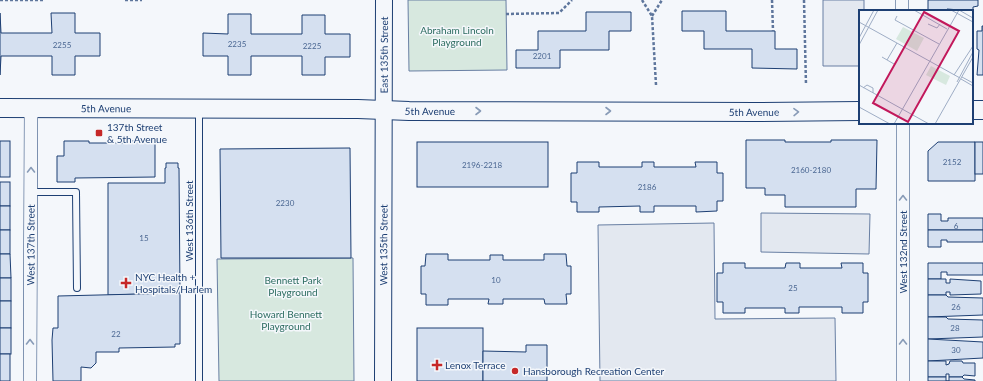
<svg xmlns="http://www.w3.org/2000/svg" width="983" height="381" font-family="Lato,sans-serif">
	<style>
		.green { fill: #d7e8df; stroke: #687fa3 }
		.parking { fill: #e3e8f0; stroke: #687fa3 }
		.building { fill: #d5e0f0; stroke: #1d3f73 }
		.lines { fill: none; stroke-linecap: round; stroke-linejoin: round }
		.service-casing { stroke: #1d3f73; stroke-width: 8 }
		.minor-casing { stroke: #1d3f73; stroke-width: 14 }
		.tertiary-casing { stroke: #1d3f73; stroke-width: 18 }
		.secondary-casing { stroke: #1d3f73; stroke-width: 20 }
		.path { stroke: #5e769c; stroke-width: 2.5; stroke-dasharray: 3 2; stroke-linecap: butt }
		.service { stroke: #f4f7fb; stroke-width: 6 }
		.minor { stroke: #f4f7fb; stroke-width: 13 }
		.tertiary { stroke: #f4f7fb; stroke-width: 16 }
		.secondary { stroke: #f4f7fb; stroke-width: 18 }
		.oneway { stroke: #889bb7 }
		.poi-dot { fill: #c62828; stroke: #f4f7fb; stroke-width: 1.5 }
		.labels { text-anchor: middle; stroke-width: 3; stroke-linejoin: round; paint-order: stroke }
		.number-label { font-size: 8px; fill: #4b6792 }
		.park-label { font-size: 10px; fill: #2c6c60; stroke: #f4f7fb }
		.street-label { font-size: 10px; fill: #1d3f73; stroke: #f4f7fb }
		.poi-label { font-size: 10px; fill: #1d3f73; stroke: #f4f7fb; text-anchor: start }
		.inset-road { fill: none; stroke: #9eadc5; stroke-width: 1 }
		.view { fill: #c2185b; fill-opacity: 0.15; stroke: #c2185b; stroke-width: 2 }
		.inset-edge { fill: none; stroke: #1d3f73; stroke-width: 2 }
	</style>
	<rect width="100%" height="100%" fill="#f4f7fb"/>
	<g class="green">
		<path d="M408,0H506L507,70L409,71Z"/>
		<path d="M353,258L354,381H219L217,259Z"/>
	</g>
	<g class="parking">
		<path d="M823,0H864V11H860V66H823Z"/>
		<path d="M761,213L870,214L869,254L761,252Z"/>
		<path d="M714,223L715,319L835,318L836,381H600L598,225Z"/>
	</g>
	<g class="building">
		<path d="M928,0H978V6L973,7V11L947,9L946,11H928Z"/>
		<path d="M682,11H726V31H775V49H797V69L752,68V49H704V31H682Z"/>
		<path d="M586,12H631V31H609V50H560V68H516V50H538V31H586Z"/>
		<path d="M0,13L1,33H52L51,13H75V33H100V56H75V75H52V56H1L0,75Z"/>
		<path d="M228,14H251V34H302V15H325V34H350V57H325V75H302V56H251V75H228V56H203V33L228,34Z"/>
		<path d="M982,26H983V75H977L979,50L977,49V31H982Z"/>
		<path d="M155,140V177L75,178V182H57V156H64V141H89V143H130V141Z"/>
		<path d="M746,140H785V142H831V140H877L876,189H856V207H785V195H765V188H746Z"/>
		<rect x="0" y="141" width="10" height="36"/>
		<rect x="417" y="142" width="131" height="45"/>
		<path d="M938,142H975V181H928V151Z"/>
		<rect x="975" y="142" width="8" height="32"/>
		<path d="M350,148L351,258H221L220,149Z"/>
		<path d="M577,162H599V167H642V162H654V167H696L695,162H717V173H723V201H717V211L696,212V206H654V212H640V206L599,207V212H577V202H571V173H577Z"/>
		<path d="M166,163H178V168H179L180,293L108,295V183H165V168H166Z"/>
		<rect x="0" y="182" width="10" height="24"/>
		<rect x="0" y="206" width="10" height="24"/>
		<path d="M928,214H941V221H948V218H983V230H928Z"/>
		<rect x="0" y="230" width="10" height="24"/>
		<path d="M928,230H983V242H947V240H941V247H928Z"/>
		<path d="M0,254H10L11,278H0Z"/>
		<path d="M426,254H448V260H490V255H503V260H544V254H566L567,266H571V294H566L567,304H545L544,299H503V304H488L489,299H448V305H426V294H421V266H425Z"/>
		<path d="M723,263H745V268H785L786,263H800V268H842L841,263H863V273H868V302H863V313H842V307H799V313H785V308H745V313H723V302H717V273H723Z"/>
		<path d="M928,263H983V275H947V272H941V279H928Z"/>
		<rect x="0" y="278" width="11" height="23"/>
		<path d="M928,279H946V283H950V279L981,281V294L950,295V292H946V295H928Z"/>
		<path d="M180,293V344H175V347L119,348V352H96V363L91,368L81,367V381H53L52,340L53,328H58V296Z"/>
		<path d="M928,295H946L948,297L983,298V315L928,317Z"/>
		<rect x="0" y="301" width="11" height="27"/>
		<path d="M928,317H946L948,319L983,320V337L928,339Z"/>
		<rect x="0" y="328" width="11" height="26"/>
		<rect x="417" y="328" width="66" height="53"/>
		<path d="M928,339L983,342V358L928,361Z"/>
		<path d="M526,345H547V381H483V351L526,352Z"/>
		<rect x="0" y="354" width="10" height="27"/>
		<path d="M928,361H946V365L949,364L950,361H962L963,363H975V376L964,375L962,377H949V374H946V377H928Z"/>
		<path d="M928,377H946V381H949V377H962L964,379L975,380V381H928Z"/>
	</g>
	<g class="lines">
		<g class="service-casing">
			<g id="service">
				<path d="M31,192H76L77,288"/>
				<path d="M199,381V111"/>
			</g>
		</g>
		<g class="minor-casing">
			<g id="minor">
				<path d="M902,0V11"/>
				<path d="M903,123V381"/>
				<path id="s1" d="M30,381L31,108"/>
			</g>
		</g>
		<g class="tertiary-casing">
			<g id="tertiary">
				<path id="s2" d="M383,381L384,0"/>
			</g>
		</g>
		<g class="secondary-casing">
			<g id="secondary">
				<path id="s3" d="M0,108L358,109L409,111L757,112L860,111"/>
				<path d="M972,110H983"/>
			</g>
		</g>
		<g class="path">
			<path d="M0,0H43"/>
			<path d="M125,0H142"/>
			<path d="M642,0L652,16L656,85"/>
			<path d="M772,0L773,31"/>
			<path d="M804,0L806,85"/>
			<path d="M506,14L559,13L572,0"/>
			<path d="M652,16L662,0"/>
		</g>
		<use href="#service" class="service"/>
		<use href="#minor" class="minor"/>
		<use href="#tertiary" class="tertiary"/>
		<use href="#secondary" class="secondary"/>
	</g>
	<defs><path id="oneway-chevron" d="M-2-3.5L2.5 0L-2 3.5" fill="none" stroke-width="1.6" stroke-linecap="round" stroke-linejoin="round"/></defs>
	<g class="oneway">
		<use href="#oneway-chevron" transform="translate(478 111)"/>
		<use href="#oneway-chevron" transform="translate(608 111)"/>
		<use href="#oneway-chevron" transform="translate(796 112) rotate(-1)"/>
		<use href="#oneway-chevron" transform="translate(31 170) rotate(-90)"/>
		<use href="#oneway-chevron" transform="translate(903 198) rotate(-90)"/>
		<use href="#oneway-chevron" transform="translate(30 342) rotate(-90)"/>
		<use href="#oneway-chevron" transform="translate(903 342) rotate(-90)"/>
	</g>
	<g class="poi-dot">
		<rect x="95" y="129" width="8" height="8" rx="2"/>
		<path d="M124 277h4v4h4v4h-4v4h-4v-4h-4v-4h4z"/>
		<path d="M435 359h4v4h4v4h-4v4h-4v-4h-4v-4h4z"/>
		<circle cx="515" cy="371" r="4"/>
	</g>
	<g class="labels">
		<g class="number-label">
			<text x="237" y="47">2235</text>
			<text x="62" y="48">2255</text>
			<text x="312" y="49">2225</text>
			<text x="542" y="59">2201</text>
			<text x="952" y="165">2152</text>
			<text x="482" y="168">2196-2218</text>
			<text x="811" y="173">2160-2180</text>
			<text x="647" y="190">2186</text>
			<text x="285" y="206">2230</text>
			<text x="956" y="229">6</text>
			<text x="144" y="241">15</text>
			<text x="496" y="283">10</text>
			<text x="793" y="291">25</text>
			<text x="956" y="310">26</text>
			<text x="955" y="331">28</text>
			<text x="116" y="337">22</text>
			<text x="956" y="353">30</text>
		</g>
		<g class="park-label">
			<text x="457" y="34">Abraham Lincoln<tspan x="457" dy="12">Playground</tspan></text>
			<text x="293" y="284">Bennett Park<tspan x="293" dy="12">Playground</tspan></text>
			<text x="286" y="318">Howard Bennett<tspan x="286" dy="12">Playground</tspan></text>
		</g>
		<g class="street-label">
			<text dy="4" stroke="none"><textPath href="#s2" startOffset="326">East 135th Street</textPath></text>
			<text dy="4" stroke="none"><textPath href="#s3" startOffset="106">5th Avenue</textPath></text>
			<text dy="4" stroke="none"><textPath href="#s3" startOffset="430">5th Avenue</textPath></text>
			<text dy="4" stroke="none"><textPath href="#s3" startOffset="754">5th Avenue</textPath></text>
			<text transform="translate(189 221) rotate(-90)" y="4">West 136th Street</text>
			<text dy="4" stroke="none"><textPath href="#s1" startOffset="136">West 137th Street</textPath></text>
			<text dy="4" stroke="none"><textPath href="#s2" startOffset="136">West 135th Street</textPath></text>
			<text transform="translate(903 252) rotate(-90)" y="4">West 132nd Street</text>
		</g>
		<g class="poi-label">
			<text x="107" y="131">137th Street<tspan x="107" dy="12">&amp; 5th Avenue</tspan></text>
			<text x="135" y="281">NYC Health +<tspan x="135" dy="12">Hospitals/Harlem</tspan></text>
			<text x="445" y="369">Lenox Terrace</text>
			<text x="523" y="375">Hansborough Recreation Center</text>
		</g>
	</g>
	<g transform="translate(859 10)">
		<rect width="114" height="114" fill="#f4f7fb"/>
		<path d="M44,17L65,28L58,41L37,29ZM72,56L91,66L87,75L67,65Z" fill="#d7e8df"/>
		<path class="inset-road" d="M55,0L88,19M92,0L114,12M100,0L114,8M38,6L36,10L80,34M0,12L101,68M69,14L78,18L81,14M0,28L15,0M0,35L19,0M23,47L35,54M28,50L38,33M95,65L114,36M103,67L114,73M102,69L114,76M98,72L114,42M0,75L70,114M4,78L8,75L14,78V83M0,97L31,114M35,114L100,0M76,114L114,47"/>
		<path class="view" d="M65,2L100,21L49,112L14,93Z"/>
		<rect width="114" height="114" class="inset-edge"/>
	</g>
</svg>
